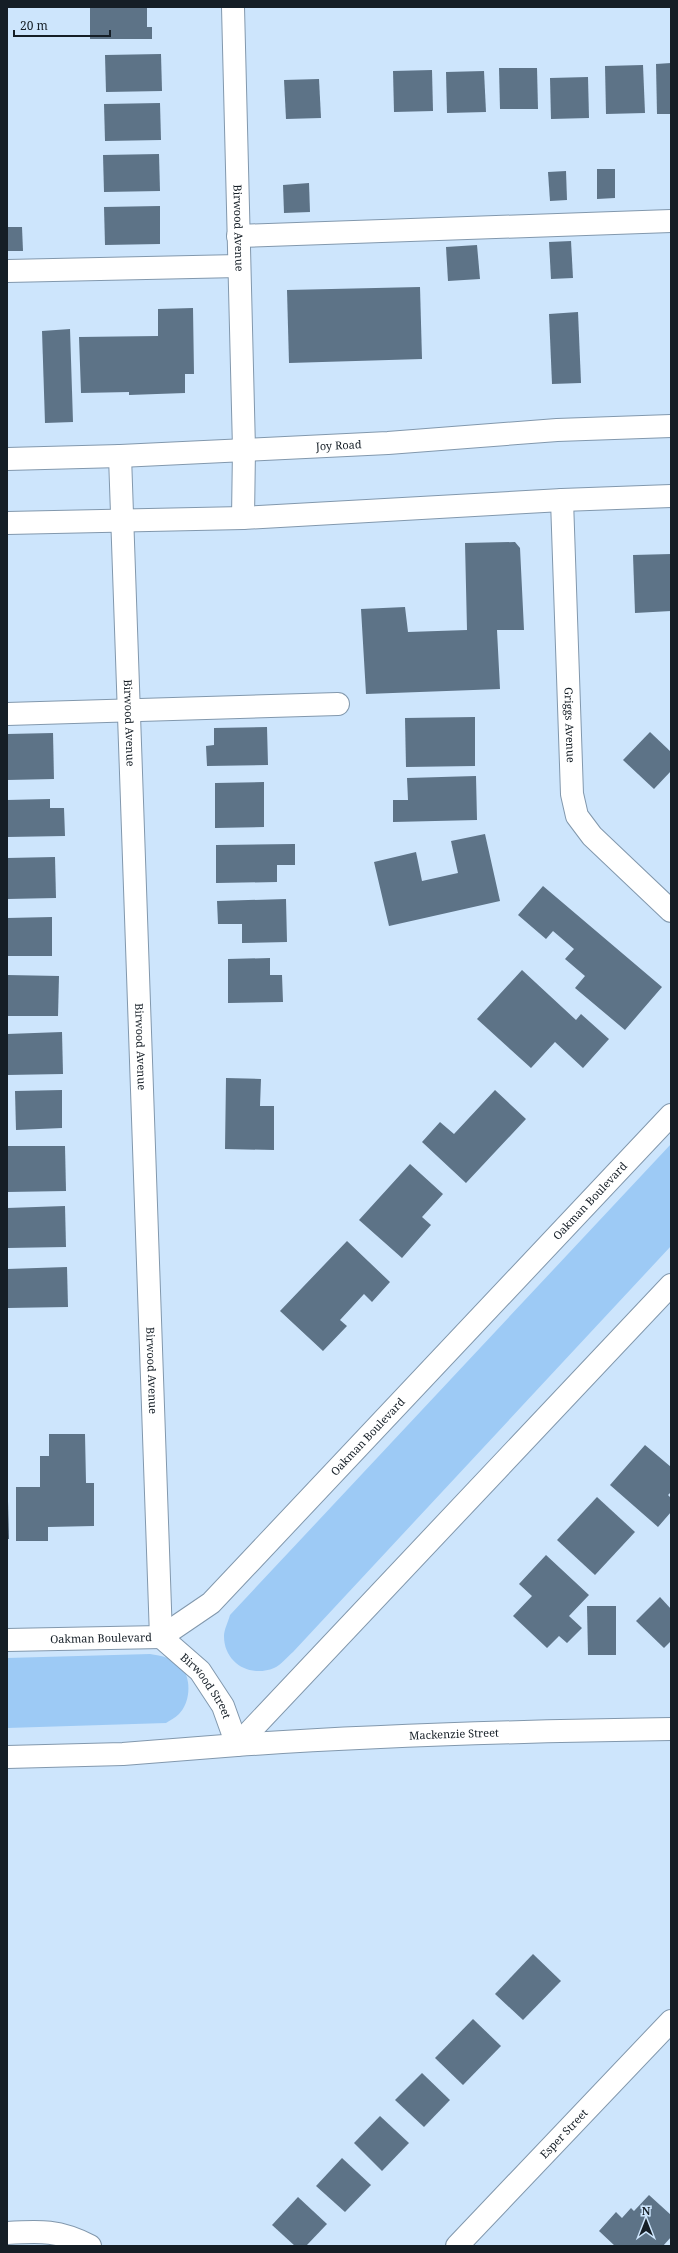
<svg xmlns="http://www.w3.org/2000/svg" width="678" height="2253" font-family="'Noto Serif',serif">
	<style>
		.green { fill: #9dcaf5 }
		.building { fill: #5d7387 }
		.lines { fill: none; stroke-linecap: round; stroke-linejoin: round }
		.minor-casing { stroke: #8298ad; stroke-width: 24 }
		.minor { stroke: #fff; stroke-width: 22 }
		.labels { text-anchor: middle; stroke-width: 3; stroke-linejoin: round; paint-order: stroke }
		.street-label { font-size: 11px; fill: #151e26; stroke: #cde5fc }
	</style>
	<rect width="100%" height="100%" fill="#cde5fc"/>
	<g class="green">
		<path d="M671,1144V1246L293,1652C287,1657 281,1665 274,1668C250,1678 224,1663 224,1636C224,1630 228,1622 230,1615Z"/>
		<path d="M150,1654C161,1656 175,1658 182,1667C192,1681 190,1703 179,1714C175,1718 170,1720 166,1723L7,1728V1658Z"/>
	</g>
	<g class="building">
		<path d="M90,7H147V27H152V39H90Z"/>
		<path d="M161,54L162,91L106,92L105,55Z"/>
		<path d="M671,63V114H657L656,64Z"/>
		<path d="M643,65L645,113L606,114L605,66Z"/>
		<path d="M499,68H537L538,109H500Z"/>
		<path d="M432,70L433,111L394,112L393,71Z"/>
		<path d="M484,71L486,112L447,113L446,72Z"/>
		<path d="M588,77L589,118L551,119L550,78Z"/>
		<path d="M319,79L321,118L286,119L284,80Z"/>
		<path d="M160,103L161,140L105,141L104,104Z"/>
		<path d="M159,154L160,191L104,192L103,155Z"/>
		<path d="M597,169H615V198L597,199Z"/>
		<path d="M566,171L567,200L550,201L548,172Z"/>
		<path d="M309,183L310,212L284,213L283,185Z"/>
		<path d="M160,206V244L105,245L104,207Z"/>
		<path d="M7,227H22L23,251H7Z"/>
		<path d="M571,241L573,278L551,279L549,242Z"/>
		<path d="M477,245L480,279L448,281L446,247Z"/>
		<path d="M420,287L422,359L289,363L287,290Z"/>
		<path d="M193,308L194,374H185V393L129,395V392L81,393L79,337L158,336V309Z"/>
		<path d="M578,312L581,383L552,384L549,314Z"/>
		<path d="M70,329L73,422L45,423L42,331Z"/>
		<path d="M515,542L520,548L524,630H497L500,689L366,694L361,609L405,607L408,632L467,630L465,543Z"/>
		<path d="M671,554V611L635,613L633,555Z"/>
		<path d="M475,717V766L406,767L405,718Z"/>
		<path d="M267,727L268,765L207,766L206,746L214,745V728Z"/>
		<path d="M650,732L671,752V771L654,789L623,760Z"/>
		<path d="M53,733L54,779L7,780V734Z"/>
		<path d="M476,776L477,820L393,822V800H408L407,778Z"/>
		<path d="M264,782V827L215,828V783Z"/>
		<path d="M50,799V808H64L65,836L7,837V800Z"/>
		<path d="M485,834L500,901L389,926L374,862L416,852L422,881L458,873L451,841Z"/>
		<path d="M295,844V865H277V882L216,883V845Z"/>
		<path d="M55,857L56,898L7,899V858Z"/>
		<path d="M543,886L662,987L625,1030L575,988L585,976L565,959L574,949L553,931L546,939L518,915Z"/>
		<path d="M286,899L287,942L242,943V924H218L217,901Z"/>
		<path d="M52,917V956H7V918Z"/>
		<path d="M270,958V975H282L283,1002L228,1003V959Z"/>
		<path d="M522,970L576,1020L581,1014L609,1039L583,1068L555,1042L531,1068L477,1019Z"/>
		<path d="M7,975L59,976L58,1016H7Z"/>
		<path d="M62,1032L63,1074L7,1075V1034Z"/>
		<path d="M226,1078L261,1079L260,1106H274V1150L225,1149Z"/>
		<path d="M62,1090V1128L16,1130L15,1091Z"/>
		<path d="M495,1090L526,1119L466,1183L422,1142L440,1122L454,1134Z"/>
		<path d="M7,1146H65L66,1191L7,1192Z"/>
		<path d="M410,1164L443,1194L422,1217L431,1225L402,1258L359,1220Z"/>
		<path d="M65,1206L66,1247L7,1248V1208Z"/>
		<path d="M347,1241L390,1282L372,1302L364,1294L340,1320L347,1326L323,1351L280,1311Z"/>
		<path d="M67,1267L68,1307L7,1308V1269Z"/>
		<path d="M49,1434H85L86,1483H94V1526L48,1527V1541H16V1487H40V1456H49Z"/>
		<path d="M645,1445L671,1467V1492L668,1495L671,1498V1512L658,1527L610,1485Z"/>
		<path d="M597,1497L635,1532L595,1575L557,1540Z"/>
		<path d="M7,1501H8L9,1539H7Z"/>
		<path d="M546,1555L589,1595L569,1616L582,1628L567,1643L559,1636L547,1648L513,1616L532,1596L519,1584Z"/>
		<path d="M660,1597L671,1609V1641L664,1648L636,1621Z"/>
		<path d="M587,1606H616V1655H588Z"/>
		<path d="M533,1954L561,1981L523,2020L495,1994Z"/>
		<path d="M473,2019L501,2046L463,2085L435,2058Z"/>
		<path d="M422,2073L450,2100L424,2127L395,2100Z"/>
		<path d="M380,2116L409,2143L382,2171L354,2143Z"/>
		<path d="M342,2158L371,2185L345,2212L316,2186Z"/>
		<path d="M649,2195L671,2215V2237L663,2246H615L599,2231L616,2212L622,2218L631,2208L634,2211Z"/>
		<path d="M298,2197L327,2224L306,2246H295L272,2225Z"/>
	</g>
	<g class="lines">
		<g class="minor-casing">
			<g id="minor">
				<path id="s1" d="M233,7L244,449L243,518"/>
				<path d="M238,236L671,221"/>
				<path d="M7,271L239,266"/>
				<path id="s2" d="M120,456L161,1637L200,1671L223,1706L237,1745C382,1735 526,1731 671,1729"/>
				<path id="s3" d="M7,459L120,456L388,443L557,430L671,426"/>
				<path id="s4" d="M562,500L572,794L577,816L592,836L671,911"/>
				<path d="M7,523L243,518L562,500L671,496"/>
				<path d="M7,714L338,704"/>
				<path id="s5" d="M7,1640L161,1637L211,1603L671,1115"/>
				<path d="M7,1757L123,1754L237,1745L671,1285"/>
				<path d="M7,2233C41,2231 59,2230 90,2246"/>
				<path id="s6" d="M457,2246L671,2021"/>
			</g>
		</g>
		<use href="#minor" class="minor"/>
	</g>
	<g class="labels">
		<g class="street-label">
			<text dy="4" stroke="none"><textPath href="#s1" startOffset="221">Birwood Avenue</textPath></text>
			<text dy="4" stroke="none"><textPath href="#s3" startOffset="332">Joy Road</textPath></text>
			<text dy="4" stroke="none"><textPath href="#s2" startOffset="267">Birwood Avenue</textPath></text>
			<text dy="4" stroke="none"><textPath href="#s4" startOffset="225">Griggs Avenue</textPath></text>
			<text dy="4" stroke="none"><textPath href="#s2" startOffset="591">Birwood Avenue</textPath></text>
			<text dy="4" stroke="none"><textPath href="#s5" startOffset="767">Oakman Boulevard</textPath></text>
			<text dy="4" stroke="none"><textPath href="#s2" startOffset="915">Birwood Avenue</textPath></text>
			<text dy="4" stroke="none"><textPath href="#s5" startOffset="443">Oakman Boulevard</textPath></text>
			<text dy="4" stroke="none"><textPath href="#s5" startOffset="94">Oakman Boulevard</textPath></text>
			<text dy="4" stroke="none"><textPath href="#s2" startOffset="1249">Birwood Street</textPath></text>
			<text dy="4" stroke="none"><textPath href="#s2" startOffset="1534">Mackenzie Street</textPath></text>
			<text dy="4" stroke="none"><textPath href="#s6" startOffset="155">Esper Street</textPath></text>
		</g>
	</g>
	<rect width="678" height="2253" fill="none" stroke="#151e26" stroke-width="16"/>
	<g transform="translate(646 2221)" stroke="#cde5fc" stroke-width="3" paint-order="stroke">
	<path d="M0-3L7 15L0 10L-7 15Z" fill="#151e26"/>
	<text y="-6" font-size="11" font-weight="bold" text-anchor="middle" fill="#151e26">N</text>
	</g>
	<path d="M14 30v6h96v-6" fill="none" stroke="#151e26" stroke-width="2"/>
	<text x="20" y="30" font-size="12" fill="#151e26" stroke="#cde5fc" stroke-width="3" paint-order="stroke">20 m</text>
</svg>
